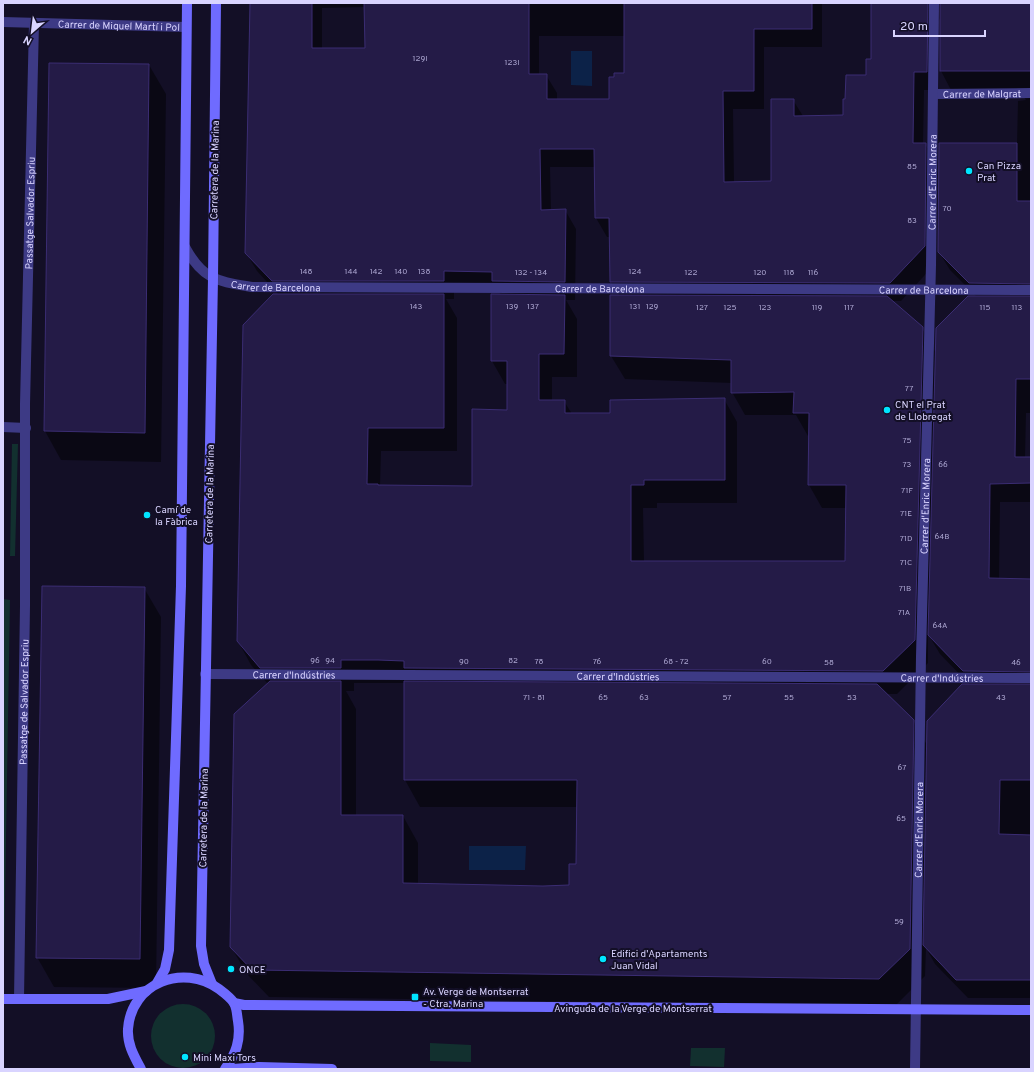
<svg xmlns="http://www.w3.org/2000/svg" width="1034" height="1072" font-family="Overpass,sans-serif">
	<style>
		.green { fill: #12302f }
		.water { fill: #0c2248 }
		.shadow { fill: #0007; fill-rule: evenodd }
		.building { fill: #241b47; stroke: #3b2d73 }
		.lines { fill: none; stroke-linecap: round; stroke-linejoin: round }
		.street { stroke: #3d3a85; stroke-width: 10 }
		.secondary { stroke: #6f6bff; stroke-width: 10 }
		.poi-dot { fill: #00e5ff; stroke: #130f26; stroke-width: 1.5 }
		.labels { text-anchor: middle; stroke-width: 4; stroke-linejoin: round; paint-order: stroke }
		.number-label { font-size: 8px; fill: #aca6d1 }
		.street-label { font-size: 10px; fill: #d9d4ff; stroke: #130f26 }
		.poi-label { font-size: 10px; fill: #d9d4ff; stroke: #130f26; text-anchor: start }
	</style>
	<rect width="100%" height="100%" fill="#130f26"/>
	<g class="green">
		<path d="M12,444H18L15,556H10Z"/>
		<path d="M3,599L10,600L4,958L3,957Z"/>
		<circle cx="183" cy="1036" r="32"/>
		<path d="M430,1043L471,1045V1062L430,1061Z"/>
		<path d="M691,1048H725L724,1067L690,1066Z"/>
	</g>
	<g class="water">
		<path d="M571,51H592V86L571,85Z"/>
		<path d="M469,846H526L525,870H469Z"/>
	</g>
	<g class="shadow">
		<path d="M251,3H822V47H764V109H733L734,183L772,182L793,100L803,116H844L846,100L867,76L872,60V3H1031V413H1026L1025,458H1031V502H1000L999,579L1031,581V998H968L935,964L926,948L925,976L895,1006L269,997L247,974L231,947L268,684L251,665L238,641L279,295L257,271L246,253ZM365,7L366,49H322V8ZM941,16V71L951,90L1019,89L1026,100L1018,101L1017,144H940L939,252L950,270L977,297L936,353L922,328L892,301H901L935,264L936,162L925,144H923L924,90H937L938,22ZM539,36H625V74L610,100H557V93L546,75H539ZM550,167H595L596,218L607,237H611V282L620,296L611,356L625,379L732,383V392L745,415H796L808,436H809V485L822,508H847L846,562H644L643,508H657V503H737V422L724,399L611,414H572L564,401H552V377H577V319L566,300H575L576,229L565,210L551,211ZM454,289L498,290L501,295L492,361L505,384H508V411L473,487L380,486L381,451H457V318L446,299H454ZM928,634L940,654L970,685L927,745L913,720L886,694H897L928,663ZM354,683H405V780L420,807H578L577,865L570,886L418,884V843L403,816H356V709L346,691H354Z"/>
		<path d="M50,64L149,65L166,94L161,462L61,460L45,431Z"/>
		<path d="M144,588L161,617L156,988L54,987L37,957Z"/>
	</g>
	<g class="building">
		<path d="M250,3H312V48H365L364,3H529V74H547V99H609V77H614V73H624V3H812V29H754V91H723L724,182L771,181V99H794V116L843,115V99H845L846,75H866V59H871V3H928L927,72H914L913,143H926L925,246L890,283L610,282L609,218H595L594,149H540L541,210L566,209L565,282L492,281V272L444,271V281H272L245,253Z"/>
		<rect x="940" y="3" width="91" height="68"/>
		<path d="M49,63L149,64L145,433L44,431Z"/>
		<path d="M939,143H1017V201H1031V284L969,283L938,252Z"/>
		<path d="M273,294H444V428H368L367,484H378V485L472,486V409L507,410V361H491V294L565,295L564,354H539V400H565V413H610V400L725,398V480H644V485H631V561H845L846,485H808L809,413H793L794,392L731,393V360L610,356V295L887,296L923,327L915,640L883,671L404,668V661L378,660H341V668H260L237,641L243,325Z"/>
		<path d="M968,296H1031V379H1016L1015,457H1031V483L990,484L989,578L1031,579V672L963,671L928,635L936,328Z"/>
		<path d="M42,586L145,587L140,959L36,958Z"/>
		<path d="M270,681H341V815H403V883L543,886L569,885V864H576L577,780H404V681L877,684L914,720L910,949L879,979L252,970L230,947L234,714Z"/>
		<path d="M962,684H1031V780H1000L999,834L1031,835V980H956L923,945L927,721Z"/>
	</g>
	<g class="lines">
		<g class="street">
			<path id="s1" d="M3,22L186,27"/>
			<path id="s2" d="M934,94L1031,93"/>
			<path id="s3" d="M185,247C203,280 217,281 252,287L1031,290"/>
			<path d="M3,427L26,428"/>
			<path id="s4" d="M205,674L1031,678"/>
			<path id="s5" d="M19,999L25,606V404L34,23"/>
			<path id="s6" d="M915,1069L921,656L931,265L934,3"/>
		</g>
		<g class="secondary">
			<path d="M157,983L165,969L169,950L181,586L187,3"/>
			<path d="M212,984L204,964L201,946L213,278L216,3"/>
			<path d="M3,999H108L146,991"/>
			<path d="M234,1003L244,1005L1031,1010"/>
			<path d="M141,1069C134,1056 127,1044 128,1029C131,983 183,963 219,989C223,992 231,998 234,1003C237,1008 237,1016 238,1021C241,1040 236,1054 225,1069"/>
			<path d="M233,1069L259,1067L332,1069"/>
		</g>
	</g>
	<g class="poi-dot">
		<circle cx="969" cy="171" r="4"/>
		<circle cx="887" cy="410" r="4"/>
		<circle cx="147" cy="515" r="4"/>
		<circle cx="603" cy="959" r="4"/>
		<circle cx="231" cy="969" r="4"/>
		<rect x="411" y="993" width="8" height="8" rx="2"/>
		<circle cx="185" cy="1057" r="4"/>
	</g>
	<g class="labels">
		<g class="number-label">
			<text x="420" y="61">129I</text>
			<text x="512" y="65">123I</text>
			<text x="912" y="169">85</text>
			<text x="947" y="211">70</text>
			<text x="912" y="223">83</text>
			<text x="306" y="274">148</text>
			<text x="351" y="274">144</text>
			<text x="376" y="274">142</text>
			<text x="401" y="274">140</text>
			<text x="424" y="274">138</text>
			<text x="635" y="274">124</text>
			<text x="531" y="275">132 - 134</text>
			<text x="691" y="275">122</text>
			<text x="760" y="275">120</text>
			<text x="789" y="275">118</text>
			<text x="813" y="275">116</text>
			<text x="416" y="309">143</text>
			<text x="512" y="309">139</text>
			<text x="533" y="309">137</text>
			<text x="635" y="309">131</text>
			<text x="652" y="309">129</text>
			<text x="702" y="310">127</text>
			<text x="730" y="310">125</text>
			<text x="765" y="310">123</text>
			<text x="817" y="310">119</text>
			<text x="849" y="310">117</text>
			<text x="985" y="310">115</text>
			<text x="1017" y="310">113</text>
			<text x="909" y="391">77</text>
			<text x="907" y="443">75</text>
			<text x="907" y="467">73</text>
			<text x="943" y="467">66</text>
			<text x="907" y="493">71F</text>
			<text x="906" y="516">71E</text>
			<text x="942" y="539">64B</text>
			<text x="906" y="541">71D</text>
			<text x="906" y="565">71C</text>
			<text x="905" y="591">71B</text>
			<text x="904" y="615">71A</text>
			<text x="940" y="628">64A</text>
			<text x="315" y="663">96</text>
			<text x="330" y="663">94</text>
			<text x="513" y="663">82</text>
			<text x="464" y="664">90</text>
			<text x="539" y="664">78</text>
			<text x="597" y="664">76</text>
			<text x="676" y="664">68 - 72</text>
			<text x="767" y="664">60</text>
			<text x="829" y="665">58</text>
			<text x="1016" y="665">46</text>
			<text x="534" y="700">71 - 81</text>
			<text x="603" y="700">65</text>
			<text x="644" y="700">63</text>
			<text x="727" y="700">57</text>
			<text x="789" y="700">55</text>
			<text x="852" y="700">53</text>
			<text x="1001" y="700">43</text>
			<text x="902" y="770">67</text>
			<text x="901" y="821">65</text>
			<text x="899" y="924">59</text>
		</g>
		<g class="street-label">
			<text dy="4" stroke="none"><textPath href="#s1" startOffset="116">Carrer de Miquel Martí i Pol</textPath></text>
			<text dy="4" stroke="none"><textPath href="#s2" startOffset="48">Carrer de Malgrat</textPath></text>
			<text transform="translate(214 170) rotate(-89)" y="4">Carretera de la Marina</text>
			<text dy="4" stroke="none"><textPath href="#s6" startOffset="887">Carrer d'Enric Morera</textPath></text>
			<text dy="4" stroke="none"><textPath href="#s5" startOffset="786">Passatge Salvador Espriu</textPath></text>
			<text dy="4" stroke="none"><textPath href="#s3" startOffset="106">Carrer de Barcelona</textPath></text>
			<text dy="4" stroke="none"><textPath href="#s3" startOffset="430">Carrer de Barcelona</textPath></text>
			<text dy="4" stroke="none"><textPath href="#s3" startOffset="754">Carrer de Barcelona</textPath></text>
			<text transform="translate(209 494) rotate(-89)" y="4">Carretera de la Marina</text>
			<text dy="4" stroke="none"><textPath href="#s6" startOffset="563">Carrer d'Enric Morera</textPath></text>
			<text dy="4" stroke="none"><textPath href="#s4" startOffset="89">Carrer d'Indústries</textPath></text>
			<text dy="4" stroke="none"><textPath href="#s4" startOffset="413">Carrer d'Indústries</textPath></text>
			<text dy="4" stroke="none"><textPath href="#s4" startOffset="737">Carrer d'Indústries</textPath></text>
			<text dy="4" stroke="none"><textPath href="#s5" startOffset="297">Passatge de Salvador Espriu</textPath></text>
			<text transform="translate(203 818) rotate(-89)" y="4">Carretera de la Marina</text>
			<text dy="4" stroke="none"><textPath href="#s6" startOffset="239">Carrer d'Enric Morera</textPath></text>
			<text x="633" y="1012">Avinguda de la Verge de Montserrat</text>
		</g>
		<g class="poi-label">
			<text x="977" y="169">Can Pizza<tspan x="977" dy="12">Prat</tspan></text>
			<text x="895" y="408">CNT el Prat<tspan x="895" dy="12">de Llobregat</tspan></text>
			<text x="155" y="513">Camí de<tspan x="155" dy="12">la Fàbrica</tspan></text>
			<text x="611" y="957">Edifici d'Apartaments<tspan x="611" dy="12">Juan Vidal</tspan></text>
			<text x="239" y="973">ONCE</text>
			<text x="423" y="995">Av. Verge de Montserrat<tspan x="423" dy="12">- Ctra. Marina</tspan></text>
			<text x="193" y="1061">Mini Maxi Tors</text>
		</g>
	</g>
	<rect width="1034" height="1072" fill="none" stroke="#d9d4ff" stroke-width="8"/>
	<g transform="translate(32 32) rotate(208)" stroke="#130f26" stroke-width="3" paint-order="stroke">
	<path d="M0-3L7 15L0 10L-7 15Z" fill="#d9d4ff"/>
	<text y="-6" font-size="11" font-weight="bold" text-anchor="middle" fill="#d9d4ff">N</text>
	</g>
	<path d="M894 30v6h91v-6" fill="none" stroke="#d9d4ff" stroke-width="2"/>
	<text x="900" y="30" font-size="12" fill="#d9d4ff" stroke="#130f26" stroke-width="3" paint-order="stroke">20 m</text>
</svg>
